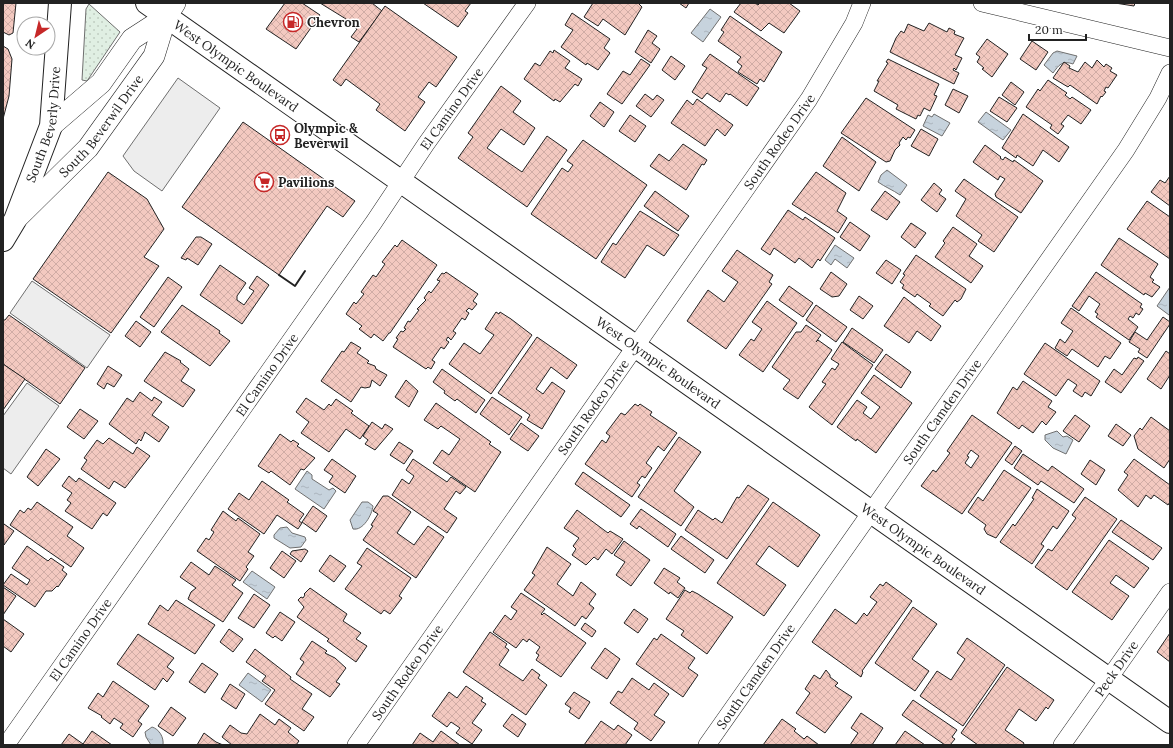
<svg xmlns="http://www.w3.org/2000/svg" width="1173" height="748" font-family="Lora,serif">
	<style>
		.park { fill: url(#park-dots); stroke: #6f6f6f }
		.parking { fill: #ededed; stroke: #6f6f6f }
		.water { fill: url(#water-ripples); stroke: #6f6f6f }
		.building { fill: url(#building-cross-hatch); stroke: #222; fill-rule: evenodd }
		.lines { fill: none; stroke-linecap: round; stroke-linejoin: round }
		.minor-casing { stroke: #222; stroke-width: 18 }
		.tertiary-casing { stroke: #222; stroke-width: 22 }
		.secondary-casing { stroke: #222; stroke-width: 24 }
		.primary-casing { stroke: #222; stroke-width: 24 }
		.minor { stroke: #fff; stroke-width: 17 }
		.tertiary { stroke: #fff; stroke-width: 21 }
		.secondary { stroke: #fff; stroke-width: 22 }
		.primary { stroke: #fff; stroke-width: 22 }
		.wall { stroke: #222; stroke-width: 2 }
		.labels { text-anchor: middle; stroke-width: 3; stroke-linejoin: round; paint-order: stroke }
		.poi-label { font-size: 13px; font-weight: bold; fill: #222; stroke: #fff; text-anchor: start }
		.street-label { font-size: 13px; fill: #222; stroke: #fff }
	</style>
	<defs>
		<pattern id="park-dots" width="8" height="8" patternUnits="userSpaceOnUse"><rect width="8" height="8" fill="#e0efe3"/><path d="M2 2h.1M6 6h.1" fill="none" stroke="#c0cdc2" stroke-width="1.8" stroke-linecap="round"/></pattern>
		<pattern id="water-ripples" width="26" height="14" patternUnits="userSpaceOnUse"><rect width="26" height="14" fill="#c7d3dd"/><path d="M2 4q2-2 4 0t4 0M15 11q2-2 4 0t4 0" fill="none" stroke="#abb5bd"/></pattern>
		<pattern id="building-cross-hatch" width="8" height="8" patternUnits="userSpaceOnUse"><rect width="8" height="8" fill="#f3c9c0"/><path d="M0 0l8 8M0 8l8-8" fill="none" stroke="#d0aca5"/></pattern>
	</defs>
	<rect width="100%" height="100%" fill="#fff"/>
	<path class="park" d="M89,4L120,32L87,81L82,80L86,9Z"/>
	<g class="parking">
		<path d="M178,78L220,108L162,191L134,171L123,156Z"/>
		<path d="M32,281L110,335L87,368L10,313Z"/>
		<path d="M27,383L59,406L11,474L3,468V416Z"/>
	</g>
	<g class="water">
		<path d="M710,9L721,17L703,42L691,33Z"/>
		<path d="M1057,51L1077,56L1073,64C1062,60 1059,65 1053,73L1044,65L1053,53Z"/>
		<path d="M986,112L1011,130L1003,140L978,122Z"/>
		<path d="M934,114L950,123L942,136L923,126L928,115L932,117Z"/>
		<path d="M887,170L907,185L900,195C893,190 885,187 878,182L881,175Z"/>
		<path d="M835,245L854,258L847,268L835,259L831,265L825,260Z"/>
		<path d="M1170,287V314L1169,315L1157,306Z"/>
		<path d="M1057,431L1063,437L1067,436L1073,440L1066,454L1053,448L1045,440V435Z"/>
		<path d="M307,471L312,475V479L329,490L333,488L336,491L324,509L295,489Z"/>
		<path d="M362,502H368L373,506C372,515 363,531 353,529L350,520Z"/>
		<path d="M287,527L292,533L305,537L306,540L301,547L290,548L274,538V535L280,528Z"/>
		<path d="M252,571L275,587L267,599L243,582Z"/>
		<path d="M248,673L271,690L262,702L239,685Z"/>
		<path d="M152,727C159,729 164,737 163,745H151L146,737L145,732Z"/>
	</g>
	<g class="building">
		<path d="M3,3H16L13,33L9,35L3,32Z"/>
		<path d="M285,3H302L320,15L296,49L266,29Z"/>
		<path d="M320,3H372L382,11L359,42L351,37L357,29L345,21L346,19Z"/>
		<path d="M423,3H471L465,11L468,13L458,27Z"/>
		<path d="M593,3H638L642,7L625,35L603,19L598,26L584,17Z"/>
		<path d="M679,3H689L686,8Z"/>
		<path d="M741,3H755L758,5L760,3H789L800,11L784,33L769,23L761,31L734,12Z"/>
		<path d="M1115,3H1135L1134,6Z"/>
		<path d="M385,6L457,57L436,87L429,82L418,97L425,102L405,131L376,110L380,104L346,79L341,86L333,80Z"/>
		<path d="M572,13L610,39L604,48L610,53L598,70L587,63L586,65L561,47L573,30L565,25Z"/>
		<path d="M730,16L782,52L764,82L760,79L757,84L738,72L742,66L737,62L741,57L718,41L724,32L721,30Z"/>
		<path d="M929,23L947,32L949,28L955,31L954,34L964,38L955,55L962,58L956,70L954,68L953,70L959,73L954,84L890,52L896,38L901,31L904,33L908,24L924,31Z"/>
		<path d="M648,30L657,36L652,43L660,49L651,63L635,52Z"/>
		<path d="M987,39L1008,54L992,77L982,69L984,68L977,62L980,57L976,54Z"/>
		<path d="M1032,41L1048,52L1036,70L1020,59Z"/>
		<path d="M3,46L8,49L12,59L9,96L3,119Z"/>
		<path d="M554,50L570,61L565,68L582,79L578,86L575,84L560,102L555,99L554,101L524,79L535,63L540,66L550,51L553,53Z"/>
		<path d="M710,54L759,88L747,106L730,94L729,95L726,93L720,102L707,93L702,99L692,92L707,68L702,65Z"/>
		<path d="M671,56L685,66L675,80L662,70Z"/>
		<path d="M641,59L650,65L622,104L607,94L623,71L630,75Z"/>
		<path d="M888,59L939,84L934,95L937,96L930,111L924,108L920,116L918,115L916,119L896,109L898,105L874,91L879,81H877L888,63L886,62Z"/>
		<path d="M1097,60L1104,67L1106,64L1112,68L1110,71L1117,75L1108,88L1106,87L1104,91L1106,92L1102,97L1101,96L1097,104L1070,85L1068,87L1053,78L1064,62L1070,66L1069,68L1078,72L1085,62L1092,68Z"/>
		<path d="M1048,80L1067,93L1065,95L1070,99L1072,97L1091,110L1081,124L1068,115L1061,124L1064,126L1058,134L1050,128L1052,125L1026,107L1038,89L1040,91Z"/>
		<path d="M1011,82L1024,92L1015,105L1002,95Z"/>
		<path d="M501,86L521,101L513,112L535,128L524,145L501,129L487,148L522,172L547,136L567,150L527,207L458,158L473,137L468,133Z"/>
		<path d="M953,89L968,96L959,113L945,105Z"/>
		<path d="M645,94L653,100L657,95L664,100L651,117L636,106Z"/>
		<path d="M999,97L1017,108L1007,122L990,111Z"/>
		<path d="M866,98L915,130L910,138L908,137L906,140L903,137L899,143L900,145L895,150L890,161L886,162L841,133Z"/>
		<path d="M697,99L733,125L725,136L717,129L705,146L671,123L687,100L693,105Z"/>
		<path d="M600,102L614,112L604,127L590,116Z"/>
		<path d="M1023,114L1069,147L1059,162L1043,150L1033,166L1017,155L1016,158L1002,148Z"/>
		<path d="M630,115L646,126L635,142L619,131Z"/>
		<path d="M243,122L355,201L343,217L327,206L279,275L182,207Z"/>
		<path d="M921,129L938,139L929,156L911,146Z"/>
		<path d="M842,137L876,162L859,191L823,166Z"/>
		<path d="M583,140L647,185L596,259L531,214L562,168L568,172L573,165L567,161Z"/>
		<path d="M683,144L707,160L704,165L702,164L686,190L650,166L659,154L669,161Z"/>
		<path d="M985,145L1001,157L1000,158L1003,160L1005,157L1013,162L1014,160L1043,181L1021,213L996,197L995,194L1005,179L1000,176L998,180L973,162Z"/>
		<path d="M108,172L147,199L164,229L144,257L159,266L111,333L33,279Z"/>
		<path d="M816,172L846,193L837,211L847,218L838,233L792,204Z"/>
		<path d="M1170,176V206L1151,192L1160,180L1165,183Z"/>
		<path d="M964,179L1018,217L994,252L978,241L982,235L956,216L966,199L955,191Z"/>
		<path d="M934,183L942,190L939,194L946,199L937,212L921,200Z"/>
		<path d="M655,191L689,216L678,231L644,206Z"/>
		<path d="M885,191L900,202L887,220L871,210Z"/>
		<path d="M1147,201L1170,217V259L1127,229Z"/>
		<path d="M788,210L803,220L805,217L835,238L820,261L818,259L812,268L799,258L795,263L774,248L770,255L761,249Z"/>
		<path d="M640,211L679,235L664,256L647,245L625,278L601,262L613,243L616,245Z"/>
		<path d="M850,222L870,236L860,251L840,237Z"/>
		<path d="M911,223L926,233L915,248L901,237Z"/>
		<path d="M953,227L977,244L969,256L983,266L971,283L935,257L945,243L943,241Z"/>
		<path d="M196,237H201L212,244L198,265L187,258L186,260L181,258Z"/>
		<path d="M1119,238L1158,264L1150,277L1154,280L1152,282L1160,287L1152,297L1145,293L1144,295L1101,265Z"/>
		<path d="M402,240L437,265L390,333H389L383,341L374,334L371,338L359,329L362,326L346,314L354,302L356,304L364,294L361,292L373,275L376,277L385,264L382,262L395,245L397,247Z"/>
		<path d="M737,250L773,275L769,282L772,284L726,349L687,321L708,290L724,302L738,282L722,271Z"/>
		<path d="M916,255L966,289L961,299L957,302L955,300L943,316L929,306L931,304L917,294L915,297L902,288L904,285L900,282L905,275L903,274Z"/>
		<path d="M886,260L901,270L892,284L876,273Z"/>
		<path d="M220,265L246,283L237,296V300L244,305L254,291L249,288L257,276L269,285L242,324L200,295Z"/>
		<path d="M446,272L478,294L473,301L477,304L472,310L469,308L466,311L469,313L465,320L462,318L453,331L456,333L451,340L448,337L446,340L449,342L444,349L441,347L432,360L435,362L431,369L428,367L426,369L393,347L398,339L396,338L401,331L403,332L406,329L404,328L408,321L410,322L419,310L417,309L426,300L424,298L429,291L431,293L440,281L437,280L442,273L444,274Z"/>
		<path d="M831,272L847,284L839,296L832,297L820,289Z"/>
		<path d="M1096,272L1142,304L1140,307L1143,309L1139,315L1136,313L1133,318L1130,316L1128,319L1138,327L1129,340L1096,317L1098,314L1095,312L1100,304L1089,296L1079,311L1072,306Z"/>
		<path d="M168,277L182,287L154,327L140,317Z"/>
		<path d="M789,286L813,303L803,317L779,300Z"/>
		<path d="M859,296L873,306L863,319L850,310Z"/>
		<path d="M904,297L941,326L931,341L917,331L909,343L884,326Z"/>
		<path d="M767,301L797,323L763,372L739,355L751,339L754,341L762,329L752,322Z"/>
		<path d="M182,305L220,331L219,333L230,341L210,366L161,332Z"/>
		<path d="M816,305L847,327L836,342L806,320Z"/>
		<path d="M1071,308L1121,343L1110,359L1105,356L1098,367L1072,349L1067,356L1055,348L1060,339L1065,343L1073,331L1061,323Z"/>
		<path d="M496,312L499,314L500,312L511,319L532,335L491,394L449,364L464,343L480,354L494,335L485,329Z"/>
		<path d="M9,315L85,368L60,404L3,364V320H5Z"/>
		<path d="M1163,317L1170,322V324L1147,358L1138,352L1140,349L1129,342L1135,332L1147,340Z"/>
		<path d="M136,321L151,332L140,347L125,336Z"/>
		<path d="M806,325L821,335L816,342L818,340L832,350L798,399L783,389L790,380L772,367L796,332H801Z"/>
		<path d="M852,328L883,350L874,363L843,342Z"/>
		<path d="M537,337L577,365L567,379L551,367L536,389L543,394L552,382L565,391L542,429L527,420L530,415L498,393Z"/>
		<path d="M351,342L361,348L357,353L369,361L367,363L375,366L376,369L387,375L380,386L372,380L370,387L365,388L361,387L351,402L321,381L342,351L344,352Z"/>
		<path d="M842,342L873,365L832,425L809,407L826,384L822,382L832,368L835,370L839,364L831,359Z"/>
		<path d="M1045,343L1100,381L1091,396L1085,392L1082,397L1073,391L1077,385L1068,379L1056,396L1024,374Z"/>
		<path d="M1166,351L1170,354V375L1161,389L1147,379Z"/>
		<path d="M165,352L181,361L180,362L189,369L181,381L195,390L183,407L144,381Z"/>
		<path d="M886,354L911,372L901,388L875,369Z"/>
		<path d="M1138,357L1144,361L1121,393L1105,382L1114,369L1122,375L1134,358L1137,359Z"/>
		<path d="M3,364L25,379L3,410Z"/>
		<path d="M108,366L122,375L114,387L107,383L104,389L97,384Z"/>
		<path d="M442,369L485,400L476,413L457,399L455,401L444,393L445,391L433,382Z"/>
		<path d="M874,375L912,403L876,453L857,439L856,441L837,427L857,400L867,407L863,413L871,419L880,407L861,393Z"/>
		<path d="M406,380L418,391L409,407L395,397Z"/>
		<path d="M1023,381L1052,401L1048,407L1056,412L1046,425L1042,421L1033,433L1022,425L1019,429L997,413L1013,387L1017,390Z"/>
		<path d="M140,392L152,401L154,397L162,402L152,415L169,427L159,442L145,432L141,441L139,439L136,444L109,424L127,398L133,402Z"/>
		<path d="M492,397L522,417L509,435L480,414Z"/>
		<path d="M306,398L324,410L329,404L331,406L336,399L353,411L351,413L369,426L360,439L346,429L329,452L301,433L309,422L296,412Z"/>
		<path d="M436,403L491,442L489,444L501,452L475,492L433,463L442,450L449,455L460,439L441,426L438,429L424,420Z"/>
		<path d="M635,404L638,406L640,404L652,412L650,415L677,433L664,451L658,446L646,463L652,468L645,478L642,476L637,483L640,485L632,497L585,464L602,440L606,443L610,436L606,433L621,413L625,415Z"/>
		<path d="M80,409L98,421L84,439L67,427Z"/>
		<path d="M972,415L1012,443L962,514L921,486L933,470L936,472L950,453L947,451ZM971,450L979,456L971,468L965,463L969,457L967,456Z"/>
		<path d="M1075,415L1090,426L1079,442L1063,431Z"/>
		<path d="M1151,417L1170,431V459L1164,468L1138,449L1134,436L1140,428L1142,430Z"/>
		<path d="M372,422L382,429L385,424L393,429L375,450L365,444L368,440L363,436Z"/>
		<path d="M521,423L539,436L528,451L510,439Z"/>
		<path d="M1116,424L1131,435L1123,446L1108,436Z"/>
		<path d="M280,434L291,442L293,440L299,444L297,446L315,458L304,470L301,469L290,485L271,471L269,473L258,466Z"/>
		<path d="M679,437L701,452L674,491L694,507L681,526L638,497Z"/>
		<path d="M109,438L133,454L137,447L150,456L125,488L114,481L109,489L81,469L87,460L84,458L97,440L103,444Z"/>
		<path d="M399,442L413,451L404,464L390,455Z"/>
		<path d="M1015,446L1022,451L1012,465L1005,460Z"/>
		<path d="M46,449L60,459L38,486L27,477Z"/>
		<path d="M1023,454L1048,471L1052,466L1084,489L1074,503L1041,481L1038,485L1014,468Z"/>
		<path d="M332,459L356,476L345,493L329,482L333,476L324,470Z"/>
		<path d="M413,459L447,482L451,477L466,487L460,494L456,491L444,509L457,518L447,533L392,495L402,479L409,484L414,476L406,470Z"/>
		<path d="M1134,459L1170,485V502L1168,505L1154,495L1151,499L1146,495L1138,507L1118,490L1128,475L1124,472Z"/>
		<path d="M1090,460L1105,470L1096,485L1081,474Z"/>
		<path d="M1004,470L1031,488L996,538L987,534L984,529L986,525L968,512L978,497L983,501Z"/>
		<path d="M583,472L630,505L621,517L575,484Z"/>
		<path d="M69,476L76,482L79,478L116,503L107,516L103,513L92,529L65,511L71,503L67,500L72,493L62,486Z"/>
		<path d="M262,481L289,500L287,502L304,514L299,521L302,523L298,529L277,515L264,534L228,509L239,493L249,500Z"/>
		<path d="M748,485L769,499L727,559L685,530L698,510L713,520L715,518L722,523L737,497L739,498Z"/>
		<path d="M1037,489L1069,511L1057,529L1053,526L1041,544L1044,546L1032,564L1000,542L1013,524L1015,526L1034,499L1032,498Z"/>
		<path d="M383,496H388L411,512L397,533L414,545L428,526L444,537L416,578L363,540L373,526L371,525L378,514L373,511Z"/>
		<path d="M1085,497L1117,519L1067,590L1035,567L1048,549L1052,551L1076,518L1072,515Z"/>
		<path d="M37,502L73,527L67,536L84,548L71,567L10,525L20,510L24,513L28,508L31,510Z"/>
		<path d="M773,502L820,535L798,567L769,546L756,564L786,585L764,616L717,583Z"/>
		<path d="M313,506L327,516L316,532L302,522Z"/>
		<path d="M641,509L676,534L668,547L639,526L637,529L630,524Z"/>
		<path d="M577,510L608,533L610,531L623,539L612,554L606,549L598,560L594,557L586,565L572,555L576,549L573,546L579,538L564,528Z"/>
		<path d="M223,511L236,521L238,518L260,534L248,552L254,556L246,567L248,569L240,581L197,551L206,538L209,540L214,532L211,530Z"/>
		<path d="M1121,520L1162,548L1153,560L1112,532Z"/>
		<path d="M4,524L14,531L4,545L3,526Z"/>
		<path d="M681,536L714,560L705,573L671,549Z"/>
		<path d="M1109,540L1149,568L1134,588L1116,575L1110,583L1129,596L1112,620L1072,592Z"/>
		<path d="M624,541L650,560L631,586L616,575L625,562L614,555Z"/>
		<path d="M27,546L48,561L51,558L64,567L62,570L67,574L58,587L57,586L52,591H46L35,607L3,585L11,574L27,585L30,580L12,568Z"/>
		<path d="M547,547L571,564L557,584L573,596L581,582L596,594L589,604L594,608L586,619L582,616L575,626L524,590L535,575L532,573Z"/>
		<path d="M367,548L411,578L399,596L402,598L390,614L384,610L381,614L345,589L362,566L357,563Z"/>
		<path d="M305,549L308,551L301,562L290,554L292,551Z"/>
		<path d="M282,551L296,561L284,578L270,568Z"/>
		<path d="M330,555L346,566L334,582L319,571Z"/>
		<path d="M191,562L209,575L215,566L236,580L232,585L243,593L223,622L188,599L191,592L196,588L180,577Z"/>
		<path d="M664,568L680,578L677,582L685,588L678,598L670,592L669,594L654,583Z"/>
		<path d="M886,582L912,601L862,671L863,672L861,677L812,642L835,609L856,624L864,613L867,616L877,602L870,597L880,584L883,586Z"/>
		<path d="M3,587L16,596L3,615Z"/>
		<path d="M310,588L347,614L343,621L361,633L356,639L367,646L356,662L327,641L329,639L297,617L304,607L298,600L301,597L303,598L305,595L304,594Z"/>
		<path d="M685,590L690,593L692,591L698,594L733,617L707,654L681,635L684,631L666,619Z"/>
		<path d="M521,593L545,609L541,614L542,615L544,613L586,643L561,677L536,660L539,655L536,653L540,647L529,639L527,642L523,639L516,648L493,632L505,615L511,620L517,611L511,607Z"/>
		<path d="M254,594L270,605L254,628L238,618Z"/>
		<path d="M176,600L215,625L195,654L148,624L160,605L168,611Z"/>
		<path d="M913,607L937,624L912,659L929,671L915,691L875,663Z"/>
		<path d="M634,609L648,619L638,633L624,623Z"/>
		<path d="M280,612L295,622L282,641L275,636L273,638L266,633Z"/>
		<path d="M3,619L24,634L11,652L3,646Z"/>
		<path d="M585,623L596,631L592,637L581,629Z"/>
		<path d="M229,629L243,639L233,652L220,642Z"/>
		<path d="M490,632L507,644L505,647L509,650L499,665L523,681L532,669L540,675L538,678L547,685L526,715L463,672Z"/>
		<path d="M1170,633V662L1157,652Z"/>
		<path d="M138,634L174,658L167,667L174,672L167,682L163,678L155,690L117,664Z"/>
		<path d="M661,634L695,658L688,668L698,675L683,697L636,664L654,638L657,640Z"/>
		<path d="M967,638L1005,665L963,726L920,696L937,671L951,680L965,659L957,653Z"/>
		<path d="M312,641L327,651L325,653L335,658L346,668L336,682L340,684L330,697L296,674L304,662L300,659Z"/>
		<path d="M605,648L620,659L607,679L591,668Z"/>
		<path d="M255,649L291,677L290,679L312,694L302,709L314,717L304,731L265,704L275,690L262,681L266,676L246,662Z"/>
		<path d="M202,663L218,674L205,693L189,682Z"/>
		<path d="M1007,667L1054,700L1048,709L1046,707L1036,721L1019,709L1005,730L1024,743L1023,745H978L961,733Z"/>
		<path d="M826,670L830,675V677L838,683L835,686L852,697L825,733L796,713L810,693L805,689L814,675L820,679Z"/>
		<path d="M632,678L649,690L654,683L669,694L654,715L665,722L651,741L634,729L638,723L610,703L618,691L622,693Z"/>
		<path d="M113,681L149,706L138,721L142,724L133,737L120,728L123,724L114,718L110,724L101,717L102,716L88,708L98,693L103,697Z"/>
		<path d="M230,684L245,694L236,709L221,699Z"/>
		<path d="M466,686L483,698L481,701L486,704L472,723L482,730L472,744L456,733L460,728L451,722L447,727L432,716L449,692L457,698Z"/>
		<path d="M574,692L590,702L579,719L569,712L571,708L565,704Z"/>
		<path d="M913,700L957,730L952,737L955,739L950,745H945L902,715Z"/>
		<path d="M171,707L186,718L173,736L158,726Z"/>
		<path d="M861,713L883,728L872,745H850L858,733L851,728Z"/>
		<path d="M260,714L275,725L279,719L291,728L288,732L299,741L296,745H232L222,737L230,725L241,733L247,734Z"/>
		<path d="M512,714L526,724L518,737L503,726Z"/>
		<path d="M782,719L796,729L794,731L804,739L807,736L819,745H763Z"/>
		<path d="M601,721L614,730L618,725L632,735L625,745H584Z"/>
		<path d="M92,731L112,745H61L69,734L83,744Z"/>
		<path d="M441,731L460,745H412L420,733L433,742Z"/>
		<path d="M905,731L925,745H895Z"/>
		<path d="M204,733L216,742L223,745H197Z"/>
	</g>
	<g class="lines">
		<g class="minor-casing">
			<g id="minor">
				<path d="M982,3L1170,48"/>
				<path id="s1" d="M6,745L374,222L426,144L527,3"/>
				<path id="s2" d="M356,745L809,99L854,23L862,3"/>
				<path id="s3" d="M707,745L1126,150L1158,98L1170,73"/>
				<path id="s4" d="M1062,745L1170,592"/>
			</g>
		</g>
		<g class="tertiary-casing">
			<g id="tertiary">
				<path d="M51,126L101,83L132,39L166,17"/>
				<path id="s5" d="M15,220L88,148L154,56L166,17L175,3"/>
			</g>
		</g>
		<g class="secondary-casing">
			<g id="secondary">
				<path id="s6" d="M3,240L15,220L51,126L60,3"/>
			</g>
		</g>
		<g class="primary-casing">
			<g id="primary">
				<path id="s7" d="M147,3L1170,722"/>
			</g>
		</g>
		<use href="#minor" class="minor"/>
		<use href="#tertiary" class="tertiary"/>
		<use href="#secondary" class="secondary"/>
		<use href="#primary" class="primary"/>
		<path class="wall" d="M279,275L295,286L305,271"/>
	</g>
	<defs>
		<g id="fuel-ring" transform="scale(1)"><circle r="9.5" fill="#fff" stroke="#c62828" stroke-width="1.5"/><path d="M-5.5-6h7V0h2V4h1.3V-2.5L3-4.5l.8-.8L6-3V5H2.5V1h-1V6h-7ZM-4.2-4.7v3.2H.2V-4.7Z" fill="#c62828"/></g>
		<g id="bus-ring" transform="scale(1)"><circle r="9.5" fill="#fff" stroke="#c62828" stroke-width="1.5"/><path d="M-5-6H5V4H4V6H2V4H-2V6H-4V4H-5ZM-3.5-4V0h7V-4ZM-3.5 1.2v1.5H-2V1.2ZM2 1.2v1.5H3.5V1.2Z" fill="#c62828"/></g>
		<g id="supermarket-ring" transform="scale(1)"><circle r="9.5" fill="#fff" stroke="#c62828" stroke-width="1.5"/><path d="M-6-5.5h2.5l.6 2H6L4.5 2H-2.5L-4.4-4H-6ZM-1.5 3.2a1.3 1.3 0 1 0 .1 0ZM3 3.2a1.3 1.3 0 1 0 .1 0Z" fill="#c62828"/></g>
	</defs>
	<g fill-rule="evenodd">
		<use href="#fuel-ring" x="293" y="22"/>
		<use href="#bus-ring" x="280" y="135"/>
		<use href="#supermarket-ring" x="264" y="182"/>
	</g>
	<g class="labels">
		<g class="poi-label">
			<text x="307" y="27">Chevron</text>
			<text x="294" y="133">Olympic &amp;<tspan x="294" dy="15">Beverwil</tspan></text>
			<text x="278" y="187">Pavilions</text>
		</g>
		<g class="street-label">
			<text dy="5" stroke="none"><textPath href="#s7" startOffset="109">West Olympic Boulevard</textPath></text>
			<text dy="5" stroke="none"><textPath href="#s1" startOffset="777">El Camino Drive</textPath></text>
			<text dy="5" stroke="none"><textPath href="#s6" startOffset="124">South Beverly Drive</textPath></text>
			<text dy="5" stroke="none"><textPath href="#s5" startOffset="128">South Beverwil Drive</textPath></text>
			<text dy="5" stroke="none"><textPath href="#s2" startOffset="737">South Rodeo Drive</textPath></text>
			<text dy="5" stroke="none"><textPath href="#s7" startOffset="625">West Olympic Boulevard</textPath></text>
			<text dy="5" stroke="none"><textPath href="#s1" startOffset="453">El Camino Drive</textPath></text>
			<text dy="5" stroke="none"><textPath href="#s2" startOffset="413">South Rodeo Drive</textPath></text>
			<text dy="5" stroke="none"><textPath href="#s3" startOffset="408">South Camden Drive</textPath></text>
			<text dy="5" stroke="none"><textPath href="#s7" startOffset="949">West Olympic Boulevard</textPath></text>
			<text dy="5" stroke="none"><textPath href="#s1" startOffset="129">El Camino Drive</textPath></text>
			<text dy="5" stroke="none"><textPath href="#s4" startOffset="94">Peck Drive</textPath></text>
			<text dy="5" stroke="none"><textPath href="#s2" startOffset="89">South Rodeo Drive</textPath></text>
			<text dy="5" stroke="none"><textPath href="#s3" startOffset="84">South Camden Drive</textPath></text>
		</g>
	</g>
	<rect width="1173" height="748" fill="none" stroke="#222222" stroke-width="8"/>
	<g transform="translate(36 36) rotate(215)"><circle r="19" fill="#ffffff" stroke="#a7a7a7"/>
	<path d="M0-3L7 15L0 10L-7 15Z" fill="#c62828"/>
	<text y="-6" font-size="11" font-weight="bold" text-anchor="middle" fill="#222222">N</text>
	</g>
	<path d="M1029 34v6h57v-6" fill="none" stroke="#222222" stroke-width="2"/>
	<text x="1035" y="34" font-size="12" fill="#222222" stroke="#ffffff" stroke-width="3" paint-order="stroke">20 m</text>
</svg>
